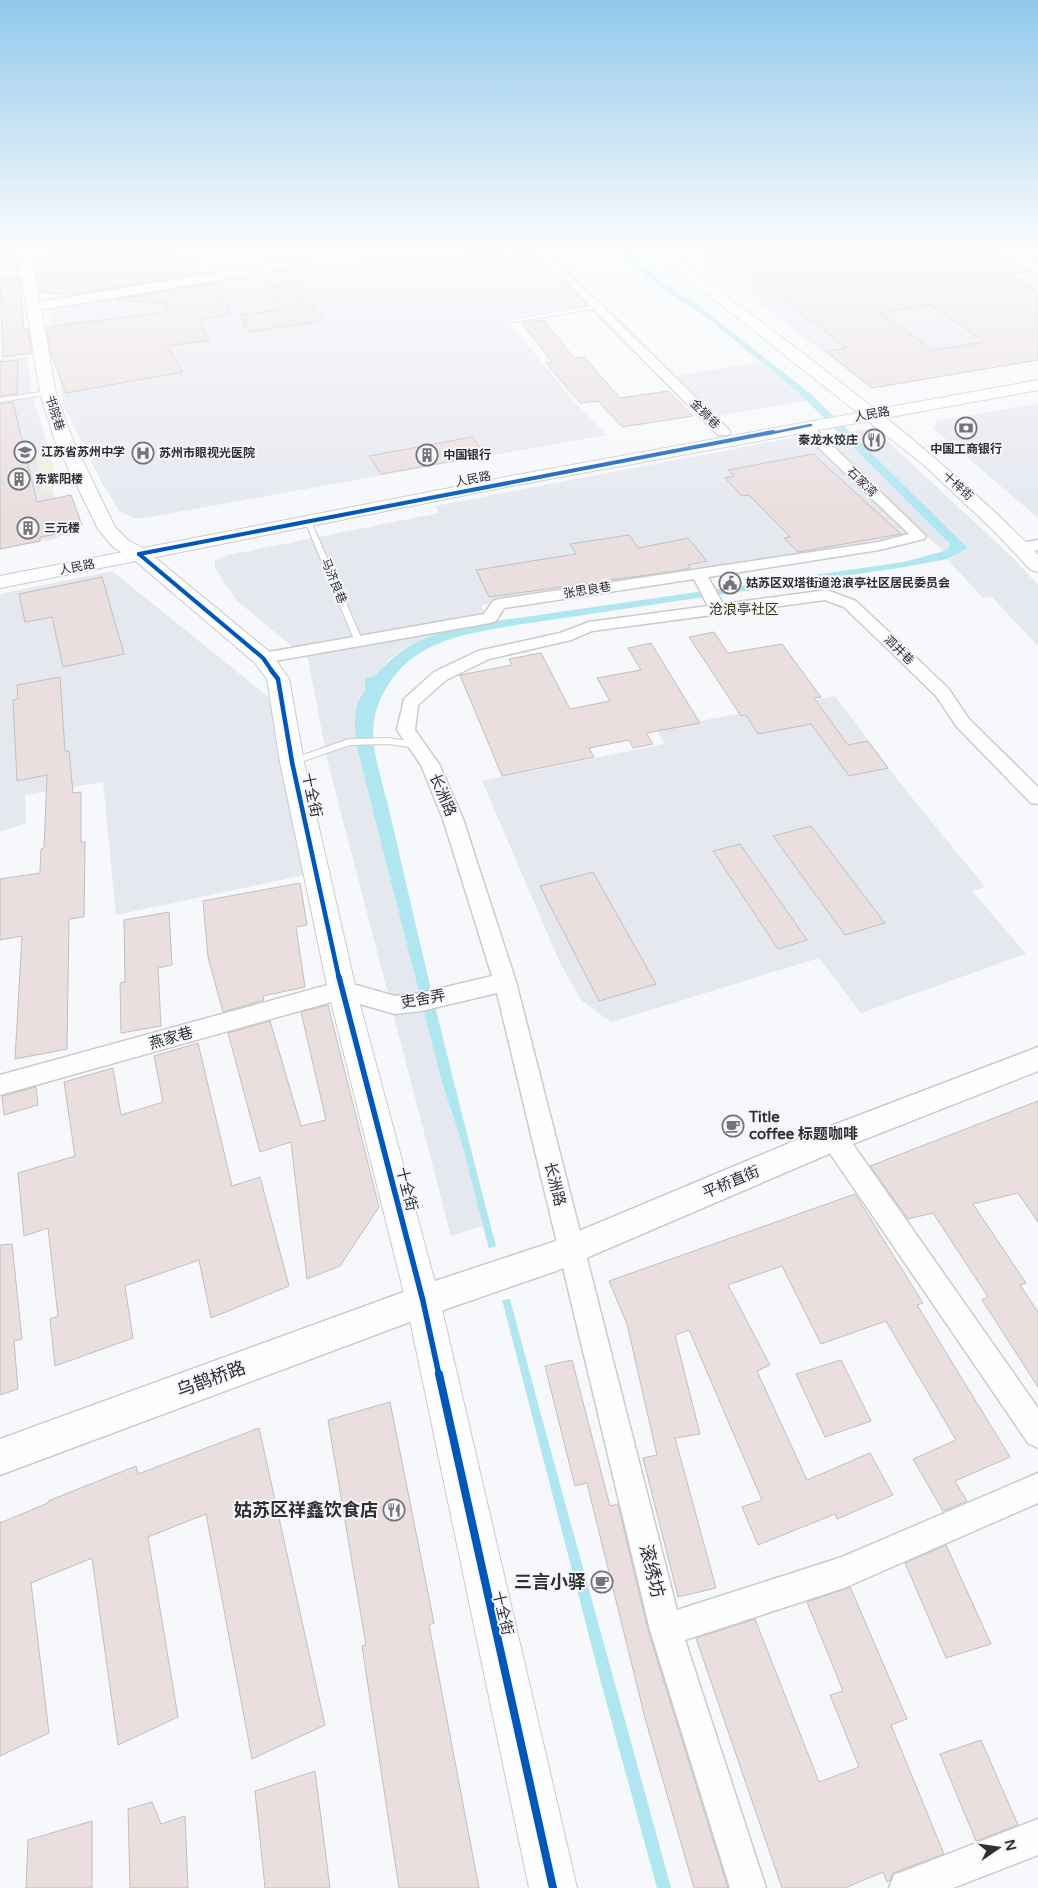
<svg xmlns="http://www.w3.org/2000/svg" width="1038" height="1888" font-family="'Varela Round','Noto Sans SC',sans-serif">
	<style>
		.built { fill: #e6e8f0 }
		.green { fill: #eef0db }
		.water { fill: #b0e6f0 }
		.pier { fill: #f7f8fb }
		.building { fill: #ebdedf; stroke: #c0bfc0; fill-rule: evenodd }
		.lines { fill: none; stroke-linecap: round; stroke-linejoin: round }
		.service-casing { stroke: #cbcbce; stroke-width: 2 }
		.minor-casing { stroke: #cbcbce; stroke-width: 3 }
		.tertiary-casing { stroke: #cbcbce; stroke-width: 3 }
		.secondary-casing { stroke: #cbcbce; stroke-width: 2 }
		.primary-casing { stroke: #cbcbce; stroke-width: 2 }
		.service { fill: #fefefe; fill-rule: evenodd }
		.minor { fill: #fefefe; fill-rule: evenodd }
		.tertiary { fill: #fefefe; fill-rule: evenodd }
		.secondary { fill: #fefefe; fill-rule: evenodd }
		.primary { fill: #fefefe; fill-rule: evenodd }
		.cycleway-far4-casing { stroke: #f6f7fc; stroke-width: 4.5 }
		.cycleway-far3-casing { stroke: #f6f7fc; stroke-width: 5.5 }
		.cycleway-far2-casing { stroke: #f6f7fc; stroke-width: 8 }
		.cycleway-far1-casing { stroke: #f6f7fc; stroke-width: 9 }
		.cycleway-casing { stroke: #f6f7fc; stroke-width: 11 }
		.cycleway-far4 { stroke: #0057b8; stroke-width: 2.5 }
		.cycleway-far3 { stroke: #0057b8; stroke-width: 4 }
		.cycleway-far2 { stroke: #0057b8; stroke-width: 4.5 }
		.cycleway-far1 { stroke: #0057b8; stroke-width: 5.5 }
		.cycleway { stroke: #0057b8; stroke-width: 8 }
		.labels { text-anchor: middle; stroke-width: 4; stroke-linejoin: round; paint-order: stroke }
		.far-street-label { font-size: 12px; fill: #2f2f31; stroke: #f6f7fc }
		.far-poi-label { font-size: 12px; font-weight: bold; fill: #2f2f31; stroke: #f6f7fc; text-anchor: start }
		.far-neighbourhood-label { font-size: 14px; fill: #2f350c; stroke: #f6f7fc }
		.street-label { font-size: 15px; fill: #2f2f31; stroke: #f6f7fc }
		.poi-label { font-size: 15px; font-weight: bold; fill: #2f2f31; stroke: #f6f7fc; text-anchor: start }
		.near-street-label { font-size: 18px; fill: #2f2f31; stroke: #f6f7fc }
		.near-poi-label { font-size: 18px; font-weight: bold; fill: #2f2f31; stroke: #f6f7fc; text-anchor: end }
	</style>
	<rect width="100%" height="100%" fill="#f7f8fb"/>
	<g class="built">
		<path d="M499,249H533L590,306L505,318L571,398L606,435L144,518H134L119,511L102,483L63,404L50,317L51,314L61,308L231,280L421,256Z"/>
		<path d="M689,249H945L1038,304L944,376L879,387L865,384Z"/>
		<path d="M27,357L32,395L52,459V488L63,534L54,539L0,549V360Z"/>
		<path d="M760,362L807,400L714,417L669,377Z"/>
		<path d="M1038,403V518L934,429L937,421Z"/>
		<path d="M866,429L880,434L1014,559L1038,585V646L992,597L983,598L947,559L968,548L849,432Z"/>
		<path d="M840,432L945,537L949,547L944,551L920,531L908,533L897,540L481,605L490,622L440,632L400,651L388,660L359,697L355,721L359,756L441,1079L460,1137L483,1226L451,1236L328,763L308,659L237,601L215,568V560L228,555L439,513L435,506L807,435L811,439Z"/>
		<path d="M112,571L272,700L309,874L116,915L103,782L25,795L26,823L0,832V594Z"/>
		<path d="M835,696L900,783L985,887L972,891L1026,954L861,1013L819,958L611,1022L582,1001L560,963L482,781L664,744L657,729Z"/>
	</g>
	<path class="green" d="M49,451L54,468L53,493L42,495L36,453Z"/>
	<path class="water" d="M617,249H624L663,283L697,304L813,396L968,548L947,559L905,567L510,626C460,635 412,642 385,690C373,712 371,729 375,753C381,782 390,810 396,839C475,1191 576,1539 671,1888H657L603,1690L460,1137L441,1079L359,756C355,734 350,709 365,690V678L374,677C408,637 441,631 490,622L904,562L944,551L949,547V543L799,393L702,314L656,285Z"/>
	<path class="pier" d="M500,1245L514,1298L499,1301L486,1249Z"/>
	<g class="building">
		<path d="M0,249H14L18,267L0,270Z"/>
		<path d="M119,249H173L176,257L193,256L200,273L70,295L40,292L33,256Z"/>
		<path d="M715,249L754,251L769,249L808,277L867,268L853,258L862,257L855,252L878,249H991L1031,271L1011,274L1038,291V360L872,388L826,351L847,348ZM930,305L985,342L933,350L880,313Z"/>
		<path d="M20,277L24,330L28,329L32,353L3,357L0,280Z"/>
		<path d="M215,283L231,315L199,319L209,340L167,346L183,372L66,393L50,351L46,327L166,312V304L116,299Z"/>
		<path d="M294,283L308,306L313,305L323,321L249,332L240,315L281,310L268,286Z"/>
		<path d="M544,320L574,358L584,357L620,398L668,391L693,416L622,427L598,401L580,403L546,363L552,362L522,323Z"/>
		<path d="M18,360L17,394L0,396V362Z"/>
		<path d="M13,402L37,502L71,495L82,525L56,530L57,534L40,537V541L0,549V404Z"/>
		<path d="M472,437L486,455L381,474L369,456Z"/>
		<path d="M813,454L901,534L798,552L784,538L790,537L749,495L742,496L725,478L734,476L728,470Z"/>
		<path d="M629,535L638,548L688,538L707,561L688,565L690,568L676,571L489,597L476,570L576,554L570,544Z"/>
		<path d="M102,577L124,654L63,667L52,617L25,622L19,594Z"/>
		<path d="M714,632L728,653L782,644L821,697L814,698L848,745L868,741L888,768L849,776L811,724L758,734L746,715L741,716L689,637Z"/>
		<path d="M651,643L700,723L646,733L653,744L633,748L629,740L589,748L594,757L502,776L460,675L512,665L509,659L541,653L570,709L610,701L597,678L641,670L628,648Z"/>
		<path d="M60,677L65,751H69L73,793L81,792V842H85L84,917L69,919L67,1049L15,1059L22,936L0,940V879L40,873L41,849L44,848L47,775L17,781L13,700L18,699L17,685Z"/>
		<path d="M811,826L885,923L845,935L773,836Z"/>
		<path d="M740,844L807,940L778,949L713,851Z"/>
		<path d="M593,872L656,984L599,1001L540,886Z"/>
		<path d="M300,883L307,925L296,927L305,987L263,996L264,1000L223,1012L208,957L203,901Z"/>
		<path d="M169,912L172,965L158,968L161,1026L121,1033L120,983L125,982L124,920Z"/>
		<path d="M328,1005L379,1207L340,1266L307,1279L291,1142L260,1152L228,1033L270,1021L301,1126L326,1120L301,1012Z"/>
		<path d="M198,1043L232,1186L260,1177L289,1286L211,1318L199,1260L125,1286L133,1338L55,1366L50,1319L58,1316L48,1228L24,1236L18,1173L75,1156L64,1082L113,1068L121,1115L163,1102L154,1056Z"/>
		<path d="M36,1087L38,1105L4,1115L2,1096Z"/>
		<path d="M1038,1101V1222L1018,1193L973,1204L1026,1283L1020,1285L1038,1312V1387L982,1300L988,1297L933,1213L908,1219L870,1166Z"/>
		<path d="M855,1194L923,1303L917,1305L1010,1457L955,1481L967,1501L943,1511L913,1459L956,1440L886,1321L821,1344L782,1266L728,1285L770,1365L757,1371L807,1480L870,1453L893,1495L837,1519L835,1514L758,1545L742,1507L762,1500L689,1330L675,1335L700,1434L675,1438L716,1588L678,1597L643,1458L657,1455L627,1324L609,1281Z"/>
		<path d="M12,1244L22,1339L14,1341L18,1389L0,1395V1245Z"/>
		<path d="M572,1360L610,1506L618,1504L648,1630L728,1888H694L645,1718L587,1483L575,1486L545,1366Z"/>
		<path d="M841,1360L871,1421L825,1437L796,1374Z"/>
		<path d="M390,1402L434,1623L429,1625L479,1888H399L362,1646L366,1645L328,1420Z"/>
		<path d="M259,1428L325,1725L252,1759L206,1514L148,1537L178,1717L118,1745L92,1558L31,1583L49,1733L0,1756V1523L48,1503V1501L136,1466L138,1474Z"/>
		<path d="M946,1545L991,1644L946,1658L905,1563Z"/>
		<path d="M850,1587L907,1719L891,1725L944,1854L893,1873L890,1881L887,1882L883,1872L845,1888H782L696,1638L755,1619L819,1782L859,1767L830,1695L843,1691L807,1602Z"/>
		<path d="M981,1740L1018,1825L976,1841L940,1754Z"/>
		<path d="M315,1771L330,1888H265L255,1791Z"/>
		<path d="M152,1802L161,1824L185,1816L188,1888H130L128,1809Z"/>
		<path d="M92,1821V1888H26L28,1840Z"/>
	</g>
	<g class="lines">
		<g class="service-casing">
			<g id="service">
				<path d="M597,305L599,308L514,322L511,320Z"/>
				<path d="M48,391L50,392V394L0,402V398Z"/>
				<path d="M306,520L311,521L363,642L362,644H359L355,642L305,521Z"/>
				<path d="M388,738L416,742L420,745L416,748L388,744L350,745L295,764H289L288,762L289,760L349,739Z"/>
			</g>
		</g>
		<g class="minor-casing">
			<g id="minor">
				<path d="M533,249H544L728,429L730,432L728,435H718Z"/>
				<path d="M1021,249H1034L1038,252V259Z"/>
				<path d="M27,268L32,271L31,273L0,278V272Z"/>
				<path d="M805,423L810,424L926,536L924,539L879,550L708,577L723,604L827,590L856,601L948,688L969,719L1038,787V804L1031,803L957,727L936,696L893,654L844,607L825,600L592,631L571,640L489,659L446,680L418,705L415,730L439,764L463,819L516,982L677,1610L842,1557L1038,1473V1503L844,1588L685,1640L766,1888H730L650,1630L497,993L421,1011L395,1014L342,999L0,1095V1075L342,981L395,996L421,993L492,976L443,819L421,765L397,730L404,699L434,672L478,651L560,633L589,622L708,606L694,579L504,608L496,621L490,623L263,663L257,662L255,658L257,654L263,653L484,614L493,601L499,599L879,542L909,534L800,430L799,427Z"/>
				<path d="M834,1127L843,1130L1038,1408V1448L1028,1443L825,1146L822,1138L825,1130Z"/>
				<path d="M1038,1819V1855L953,1888H889L894,1875Z"/>
			</g>
		</g>
		<g class="tertiary-casing">
			<g id="tertiary">
				<path d="M430,249H483L477,253L286,269L33,311L26,307L33,303L286,261Z"/>
				<path d="M1038,540V550L1021,554L1015,552L1012,548L1015,544Z"/>
				<path d="M1038,1047V1071L845,1147L556,1271L423,1317L0,1475V1439L423,1285L553,1242L823,1129Z"/>
			</g>
		</g>
		<g class="secondary-casing">
			<g id="secondary">
				<path d="M17,249H30L56,393L73,441L115,527L128,540L146,550L271,653L289,679L304,762L356,990L440,1301L577,1888H529L406,1301L328,990L280,762L267,679L255,663L132,558L114,548L98,529L55,441L40,393Z"/>
				<path d="M651,249H665C792,347 927,439 1038,555V572L1031,570L992,529L925,466Z"/>
			</g>
		</g>
		<g class="primary-casing">
			<path id="primary" d="M1038,380V390L511,486L0,588V576L511,476Z"/>
		</g>
		<use href="#service" class="service"/>
		<use href="#minor" class="minor"/>
		<use href="#tertiary" class="tertiary"/>
		<use href="#secondary" class="secondary"/>
		<use href="#primary" class="primary"/>
		<g class="cycleway-far4-casing">
			<path id="cycleway-far4" d="M767,434L811,425"/>
		</g>
		<g class="cycleway-far3-casing">
			<g id="cycleway-far3">
				<path d="M139,554L263,658L272,671"/>
				<path d="M139,554L773,432"/>
			</g>
		</g>
		<g class="cycleway-far2-casing">
			<path id="cycleway-far2" d="M271,670L278,679L292,762L339,978"/>
		</g>
		<g class="cycleway-far1-casing">
			<path id="cycleway-far1" d="M339,977L423,1301L439,1375"/>
		</g>
		<g class="cycleway-casing">
			<path id="cycleway" d="M439,1374L553,1888"/>
		</g>
		<use href="#cycleway-far4" class="cycleway-far4"/>
		<use href="#cycleway-far3" class="cycleway-far3"/>
		<use href="#cycleway-far2" class="cycleway-far2"/>
		<use href="#cycleway-far1" class="cycleway-far1"/>
		<use href="#cycleway" class="cycleway"/>
	</g>
	<linearGradient id="sky" x2="0" y2="1"><stop stop-color="#91c8eb"/><stop offset="0.48" stop-color="#fbfcfd"/><stop offset="1" stop-color="#fbfcfd" stop-opacity="0"/></linearGradient>
	<rect width="1038" height="514" fill="url(#sky)"/>
	<defs>
		<g id="bank-ring" transform="scale(1.125)"><circle r="9.5" fill="#f6f7fc" stroke="#757578" stroke-width="1.5"/><path d="M-6-4H6V4H-6ZM0-2.3a2.3 2.3 0 1 0 0 4.6a2.3 2.3 0 1 0 0-4.6Z" fill="#757578"/></g>
		<g id="restaurant-ring" transform="scale(1.125)"><circle r="9.5" fill="#f6f7fc" stroke="#757578" stroke-width="1.5"/><path d="M-5-6h1v4h1v-4h1v4h1v-4h1v5L-1.5 .5V6h-2V.5L-5-1ZM5-6V6H3V1.5H1.5Q1.5-4 5-6Z" fill="#757578"/></g>
		<g id="school-ring" transform="scale(1.125)"><circle r="9.5" fill="#f6f7fc" stroke="#757578" stroke-width="1.5"/><path d="M0-5L7-2L0 1L-7-2ZM-4 1L0 2.5L4 1V4Q0 6-4 4Z" fill="#757578"/></g>
		<g id="hospital-ring" transform="scale(1.125)"><circle r="9.5" fill="#f6f7fc" stroke="#757578" stroke-width="1.5"/><path d="M-5-5h3v3.5h4V-5h3V5h-3V1.5h-4V5h-3Z" fill="#757578"/></g>
		<g id="building-ring" transform="scale(1.125)"><circle r="9.5" fill="#f6f7fc" stroke="#757578" stroke-width="1.5"/><path d="M-4-6H4V6H1V3H-1V6H-4ZM-2.5-4.3h1.7v1.8h-1.7ZM.8-4.3h1.7v1.8H.8ZM-2.5-1h1.7V.8h-1.7ZM.8-1h1.7V.8H.8Z" fill="#757578"/></g>
		<g id="civic-ring" transform="scale(1.125)"><circle r="9.5" fill="#f6f7fc" stroke="#757578" stroke-width="1.5"/><path d="M-.6-6.5H3V-4.5H.6V-3L4-1V1h2V6H-6V1h2V-1L-.6-3ZM-1.2 2.5V6h2.4V2.5Z" fill="#757578"/></g>
		<g id="cafe-ring" transform="scale(1.125)"><circle r="9.5" fill="#f6f7fc" stroke="#757578" stroke-width="1.5"/><path d="M-5.5-4.5H6V0H3Q3 3.5 0 3.5H-2.5Q-5.5 3.5-5.5 0ZM3-3.2v2h1.7v-2ZM-6 4.5H4V6H-6Z" fill="#757578"/></g>
	</defs>
	<g fill-rule="evenodd">
		<use href="#bank-ring" x="966" y="428"/>
		<use href="#restaurant-ring" x="874" y="440"/>
		<use href="#school-ring" x="25" y="452"/>
		<use href="#hospital-ring" x="143" y="453"/>
		<use href="#building-ring" x="427" y="455"/>
		<use href="#building-ring" x="19" y="479"/>
		<use href="#building-ring" x="28" y="528"/>
		<use href="#civic-ring" x="730" y="583"/>
		<use href="#cafe-ring" x="733" y="1126"/>
		<use href="#restaurant-ring" x="394" y="1510"/>
		<use href="#cafe-ring" x="602" y="1582"/>
	</g>
	<g class="labels">
		<g class="far-street-label">
			<text transform="translate(55 413) rotate(72)" y="4">书院巷</text>
			<text transform="translate(705 414) rotate(45)" y="4">金狮巷</text>
			<text transform="translate(872 414) rotate(-10)" y="4">人民路</text>
			<text transform="translate(473 479) rotate(-11)" y="4">人民路</text>
			<text transform="translate(862 482) rotate(44)" y="4">石家湾</text>
			<text transform="translate(958 486) rotate(42)" y="4">十梓街</text>
			<text transform="translate(77 567) rotate(-11)" y="4">人民路</text>
			<text transform="translate(334 581) rotate(68)" y="4">马济良巷</text>
			<text transform="translate(587 590) rotate(-9)" y="4">张思良巷</text>
			<text transform="translate(899 650) rotate(44)" y="4">泗井巷</text>
		</g>
		<g class="far-poi-label">
			<text x="858" y="444" text-anchor="end">秦龙水饺庄</text>
			<text x="966" y="453" text-anchor="middle">中国工商银行</text>
			<text x="41" y="456">江苏省苏州中学</text>
			<text x="159" y="457">苏州市眼视光医院</text>
			<text x="443" y="459">中国银行</text>
			<text x="35" y="483">东紫阳楼</text>
			<text x="44" y="532">三元楼</text>
			<text x="746" y="587">姑苏区双塔街道沧浪亭社区居民委员会</text>
		</g>
		<g class="far-neighbourhood-label">
			<text x="744" y="614">沧浪亭社区</text>
		</g>
		<g class="street-label">
			<text transform="translate(312 795) rotate(78)" y="5">十全街</text>
			<text transform="translate(443 795) rotate(67)" y="5">长洲路</text>
			<text transform="translate(423 999) rotate(-10)" y="5">吏舍弄</text>
			<text transform="translate(171 1038) rotate(-16)" y="5">燕家巷</text>
			<text transform="translate(731 1182) rotate(-23)" y="5">平桥直街</text>
			<text transform="translate(555 1184) rotate(76)" y="5">长洲路</text>
			<text transform="translate(407 1189) rotate(76)" y="5">十全街</text>
			<text transform="translate(503 1613) rotate(77)" y="5">十全街</text>
		</g>
		<g class="poi-label">
			<text x="749" y="1122">Title<tspan x="749" dy="17">coffee 标题咖啡</tspan></text>
		</g>
		<g class="near-street-label">
			<text transform="translate(211 1379) rotate(-20)" y="6">乌鹊桥路</text>
			<text transform="translate(652 1571) rotate(76)" y="6">滚绣坊</text>
		</g>
		<g class="near-poi-label">
			<text x="378" y="1516">姑苏区祥鑫饮食店</text>
			<text x="586" y="1588">三言小驿</text>
		</g>
	</g>
	<g transform="translate(998 1848) rotate(77)" stroke="#f6f7fc" stroke-width="4" paint-order="stroke">
	<path d="M0-4L9 19L0 12L-9 19Z" fill="#2f2f31"/>
	<text y="-8" font-size="14" font-weight="bold" text-anchor="middle" fill="#2f2f31">N</text>
	</g>
</svg>
